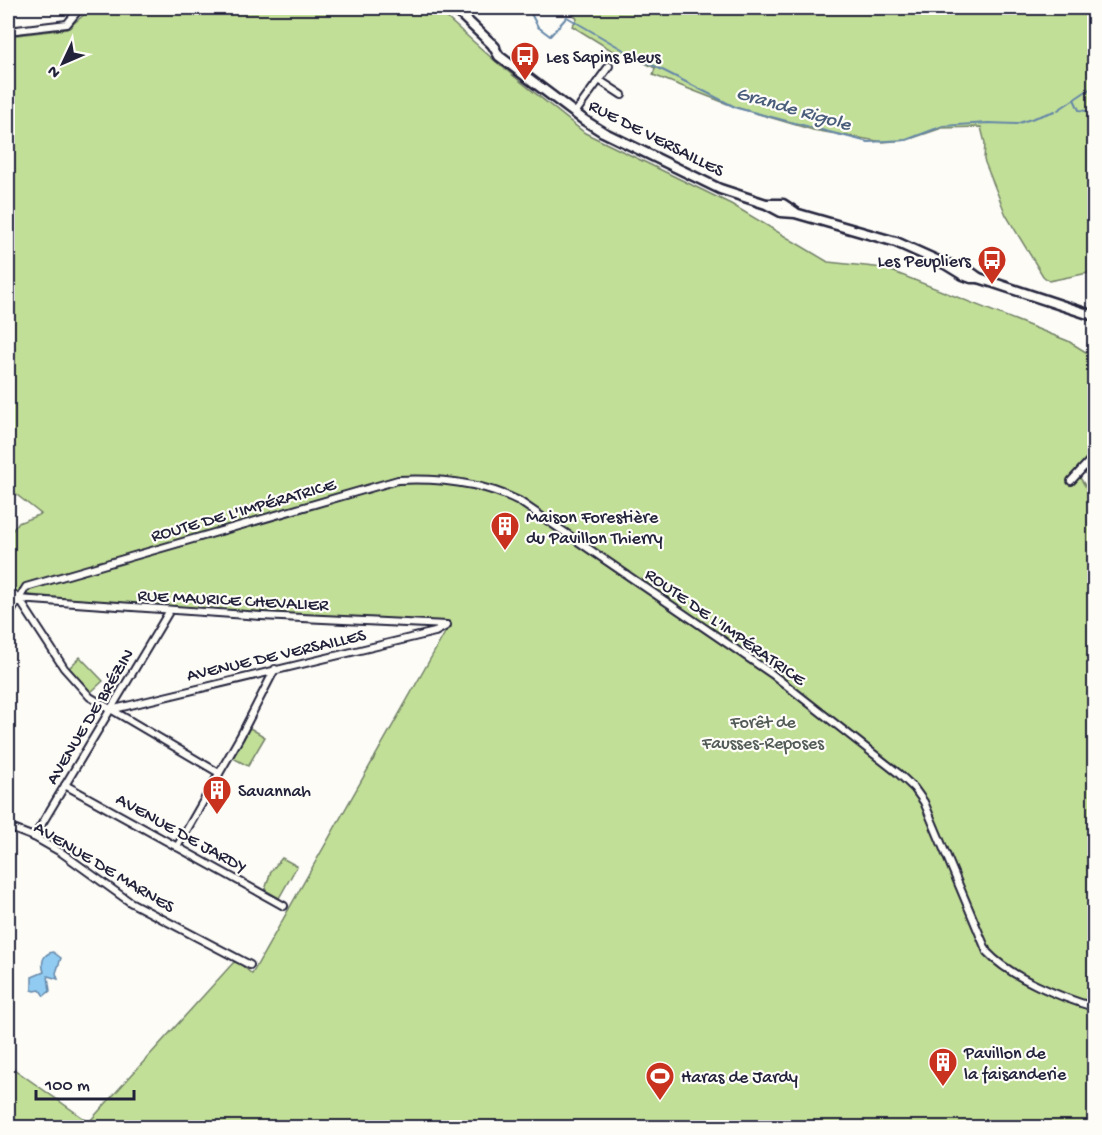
<svg xmlns="http://www.w3.org/2000/svg" width="1102" height="1135" font-family="'Gochi Hand',sans-serif">
	<style>
		.green { fill: #c2df97; stroke: #728069; stroke-width: 1.5 }
		.water { fill: #91cbf1; stroke: #6587a8; stroke-width: 1.5 }
		.lines { fill: none; stroke-linecap: round; stroke-linejoin: round }
		.stream { stroke: #6587a8; stroke-width: 2 }
		.street-casing { stroke: #22223b; stroke-width: 10 }
		.secondary-casing { stroke: #22223b; stroke-width: 13 }
		.street { stroke: #fdfcf7; stroke-width: 6 }
		.secondary { stroke: #fdfcf7; stroke-width: 8 }
		.labels { text-anchor: middle; stroke-width: 4.5; stroke-linejoin: round; paint-order: stroke }
		.poi-label { font-size: 18px; fill: #22223b; stroke: #fdfcf7; text-anchor: start }
		.street-label { font-size: 18px; fill: #22223b; stroke: #fdfcf7 }
		.park-label { font-size: 18px; fill: #525b57; stroke: #fdfcf7 }
		.water-label { font-size: 20px; font-style: italic; fill: #495d7b; stroke: #fdfcf7 }
	</style>
	<rect width="100%" height="100%" fill="#fdfcf7"/>
	<filter id="ink" filterUnits="userSpaceOnUse"><feTurbulence type="fractalNoise" baseFrequency=".0167" numOctaves="2"/><feDisplacementMap in="SourceGraphic" scale="12" xChannelSelector="R" yChannelSelector="G"/><feConvolveMatrix kernelMatrix="1 2 1 2 8 2 1 2 1" color-interpolation-filters="sRGB"/></filter>
	<g filter="url(#ink)">
		<g class="green">
			<path d="M92,8H436L495,61L585,133L731,204L828,262L884,268L1068,341L1094,357V451L1076,471L1090,494L1094,497V1127H8V1065L89,1122L233,963L237,961L252,974L450,624L109,602L18,594L8,582V536L18,523L41,514L8,488V36L67,29Z"/>
			<path d="M569,8H1094V265L1088,273L1049,281L1043,276L1006,215L984,160L985,143L981,127L942,128L907,140L883,142L813,130L738,108L653,75L655,68L629,55L611,50L572,26L577,19Z"/>
			<path d="M80,657L103,681L91,692L69,668Z"/>
			<path d="M250,728L265,737L248,766L233,758Z"/>
			<path d="M282,858L297,866L279,898L265,890L271,871Z"/>
		</g>
		<path class="water" d="M53,952L61,958L56,973L58,979L48,976L50,991L44,996L40,990L35,991L32,990V977L44,972C41,963 42,954 53,952Z"/>
		<g class="lines">
			<g class="stream">
				<path d="M528,8L538,27L550,36L567,17L627,52L737,108L868,142L906,140L943,126L988,123L1016,124L1055,111"/>
				<path d="M1074,99L1079,110L1094,112"/>
				<path d="M1058,110L1094,86"/>
			</g>
			<g class="street-casing">
				<g id="street">
					<path d="M8,31L67,24L80,8"/>
					<path d="M599,80L622,95"/>
					<path d="M575,113L609,66"/>
					<path d="M1071,481L1094,456"/>
					<path d="M8,588L23,605L64,668L90,697L219,773"/>
					<path d="M18,599L261,616L447,625"/>
					<path d="M8,617L26,587L398,480C440,478 481,482 519,501L772,674L898,773L914,788L924,802L987,952C1010,977 1062,998 1094,1007"/>
					<path d="M110,710L435,632L446,626"/>
					<path d="M65,785L284,906"/>
					<path d="M8,827L34,837L62,853L130,902L250,965"/>
					<path d="M34,837L170,610"/>
					<path d="M177,847L240,737L275,669"/>
				</g>
			</g>
			<g class="secondary-casing">
				<g id="secondary">
					<path d="M454,8L495,47"/>
					<path d="M492,44L499,56L584,120L603,132L720,189L766,204L781,212L795,213L896,242L945,264L963,275L971,278H979L1094,316"/>
					<path d="M768,204H783L795,212"/>
					<path d="M948,264L968,270L979,278"/>
				</g>
			</g>
			<use href="#street" class="street"/>
			<use href="#secondary" class="secondary"/>
		</g>
	</g>
	<defs>
		<g id="bus-pin" transform="scale(1.5)"><path d="M0 17L-7.5 6A9.5 9.5 0 1 1 7.5 6Z" fill="#c8321e" stroke="#fdfcf7"/><path d="M-5-6H5V4H4V6H2V4H-2V6H-4V4H-5ZM-3.5-4V0h7V-4ZM-3.5 1.2v1.5H-2V1.2ZM2 1.2v1.5H3.5V1.2Z" fill="#fff"/></g>
		<g id="building-pin" transform="scale(1.5)"><path d="M0 17L-7.5 6A9.5 9.5 0 1 1 7.5 6Z" fill="#c8321e" stroke="#fdfcf7"/><path d="M-4-6H4V6H1V3H-1V6H-4ZM-2.5-4.3h1.7v1.8h-1.7ZM.8-4.3h1.7v1.8H.8ZM-2.5-1h1.7V.8h-1.7ZM.8-1h1.7V.8H.8Z" fill="#fff"/></g>
		<g id="stadium-pin" transform="scale(1.5)"><path d="M0 17L-7.5 6A9.5 9.5 0 1 1 7.5 6Z" fill="#c8321e" stroke="#fdfcf7"/><path d="M0-5a6.5 5 0 1 0 0 10a6.5 5 0 1 0 0-10ZM-3.5-1.8h7v3.6h-7Z" fill="#fff"/></g>
	</defs>
	<g fill-rule="evenodd">
		<use href="#bus-pin" x="525" y="56"/>
		<use href="#bus-pin" x="992" y="260"/>
		<use href="#building-pin" x="505" y="526"/>
		<use href="#building-pin" x="217" y="790"/>
		<use href="#building-pin" x="943" y="1062"/>
		<use href="#stadium-pin" x="660" y="1076"/>
	</g>
	<g class="labels">
		<g class="poi-label">
			<text x="546" y="62">Les Sapins Bleus</text>
			<text x="971" y="266" text-anchor="end">Les Peupliers</text>
			<text x="526" y="522">Maison Forestière<tspan x="526" dy="21">du Pavillon Thierry</tspan></text>
			<text x="238" y="796">Savannah</text>
			<text x="964" y="1058">Pavillon de<tspan x="964" dy="21">la faisanderie</tspan></text>
			<text x="681" y="1082">Haras de Jardy</text>
		</g>
		<g class="street-label">
			<text transform="translate(657 137) rotate(27)" y="6">RUE DE VERSAILLES</text>
			<text transform="translate(243 509) rotate(-16)" y="6">ROUTE DE L'IMPÉRATRICE</text>
			<text transform="translate(233 599) rotate(3)" y="6">RUE MAURICE CHEVALIER</text>
			<text transform="translate(726 626) rotate(35)" y="6">ROUTE DE L'IMPÉRATRICE</text>
			<text transform="translate(276 654) rotate(-13)" y="6">AVENUE DE VERSAILLES</text>
			<text transform="translate(89 716) rotate(-59)" y="6">AVENUE DE BRÉZIN</text>
			<text transform="translate(182 832) rotate(29)" y="6">AVENUE DE JARDY</text>
			<text transform="translate(105 866) rotate(31)" y="6">AVENUE DE MARNES</text>
		</g>
		<g class="park-label">
			<text x="763" y="727">Forêt de<tspan x="763" dy="21">Fausses-Reposes</tspan></text>
		</g>
		<g class="water-label">
			<text transform="translate(794 107) rotate(16)" y="7">Grande Rigole</text>
		</g>
	</g>
	<rect width="1102" height="1135" fill="none" stroke="#fdfcf7" stroke-width="30"/>
	<rect x="15" y="15" width="1072" height="1105" fill="none" stroke="#22223b" stroke-width="2" filter="url(#ink)"/>
	<g transform="translate(63 63) rotate(226)" stroke="#fdfcf7" stroke-width="4.5" paint-order="stroke">
	<path d="M0-4.5L10 22L0 15L-10 22Z" fill="#22223b"/>
	<text y="-9" font-size="16" font-weight="bold" text-anchor="middle" fill="#22223b">N</text>
	</g>
	<path d="M36 1090v9h98v-9" fill="none" stroke="#22223b" stroke-width="3"/>
	<text x="45" y="1090" font-size="18" fill="#22223b" stroke="#fdfcf7" stroke-width="4.5" paint-order="stroke">100 m</text>
</svg>
